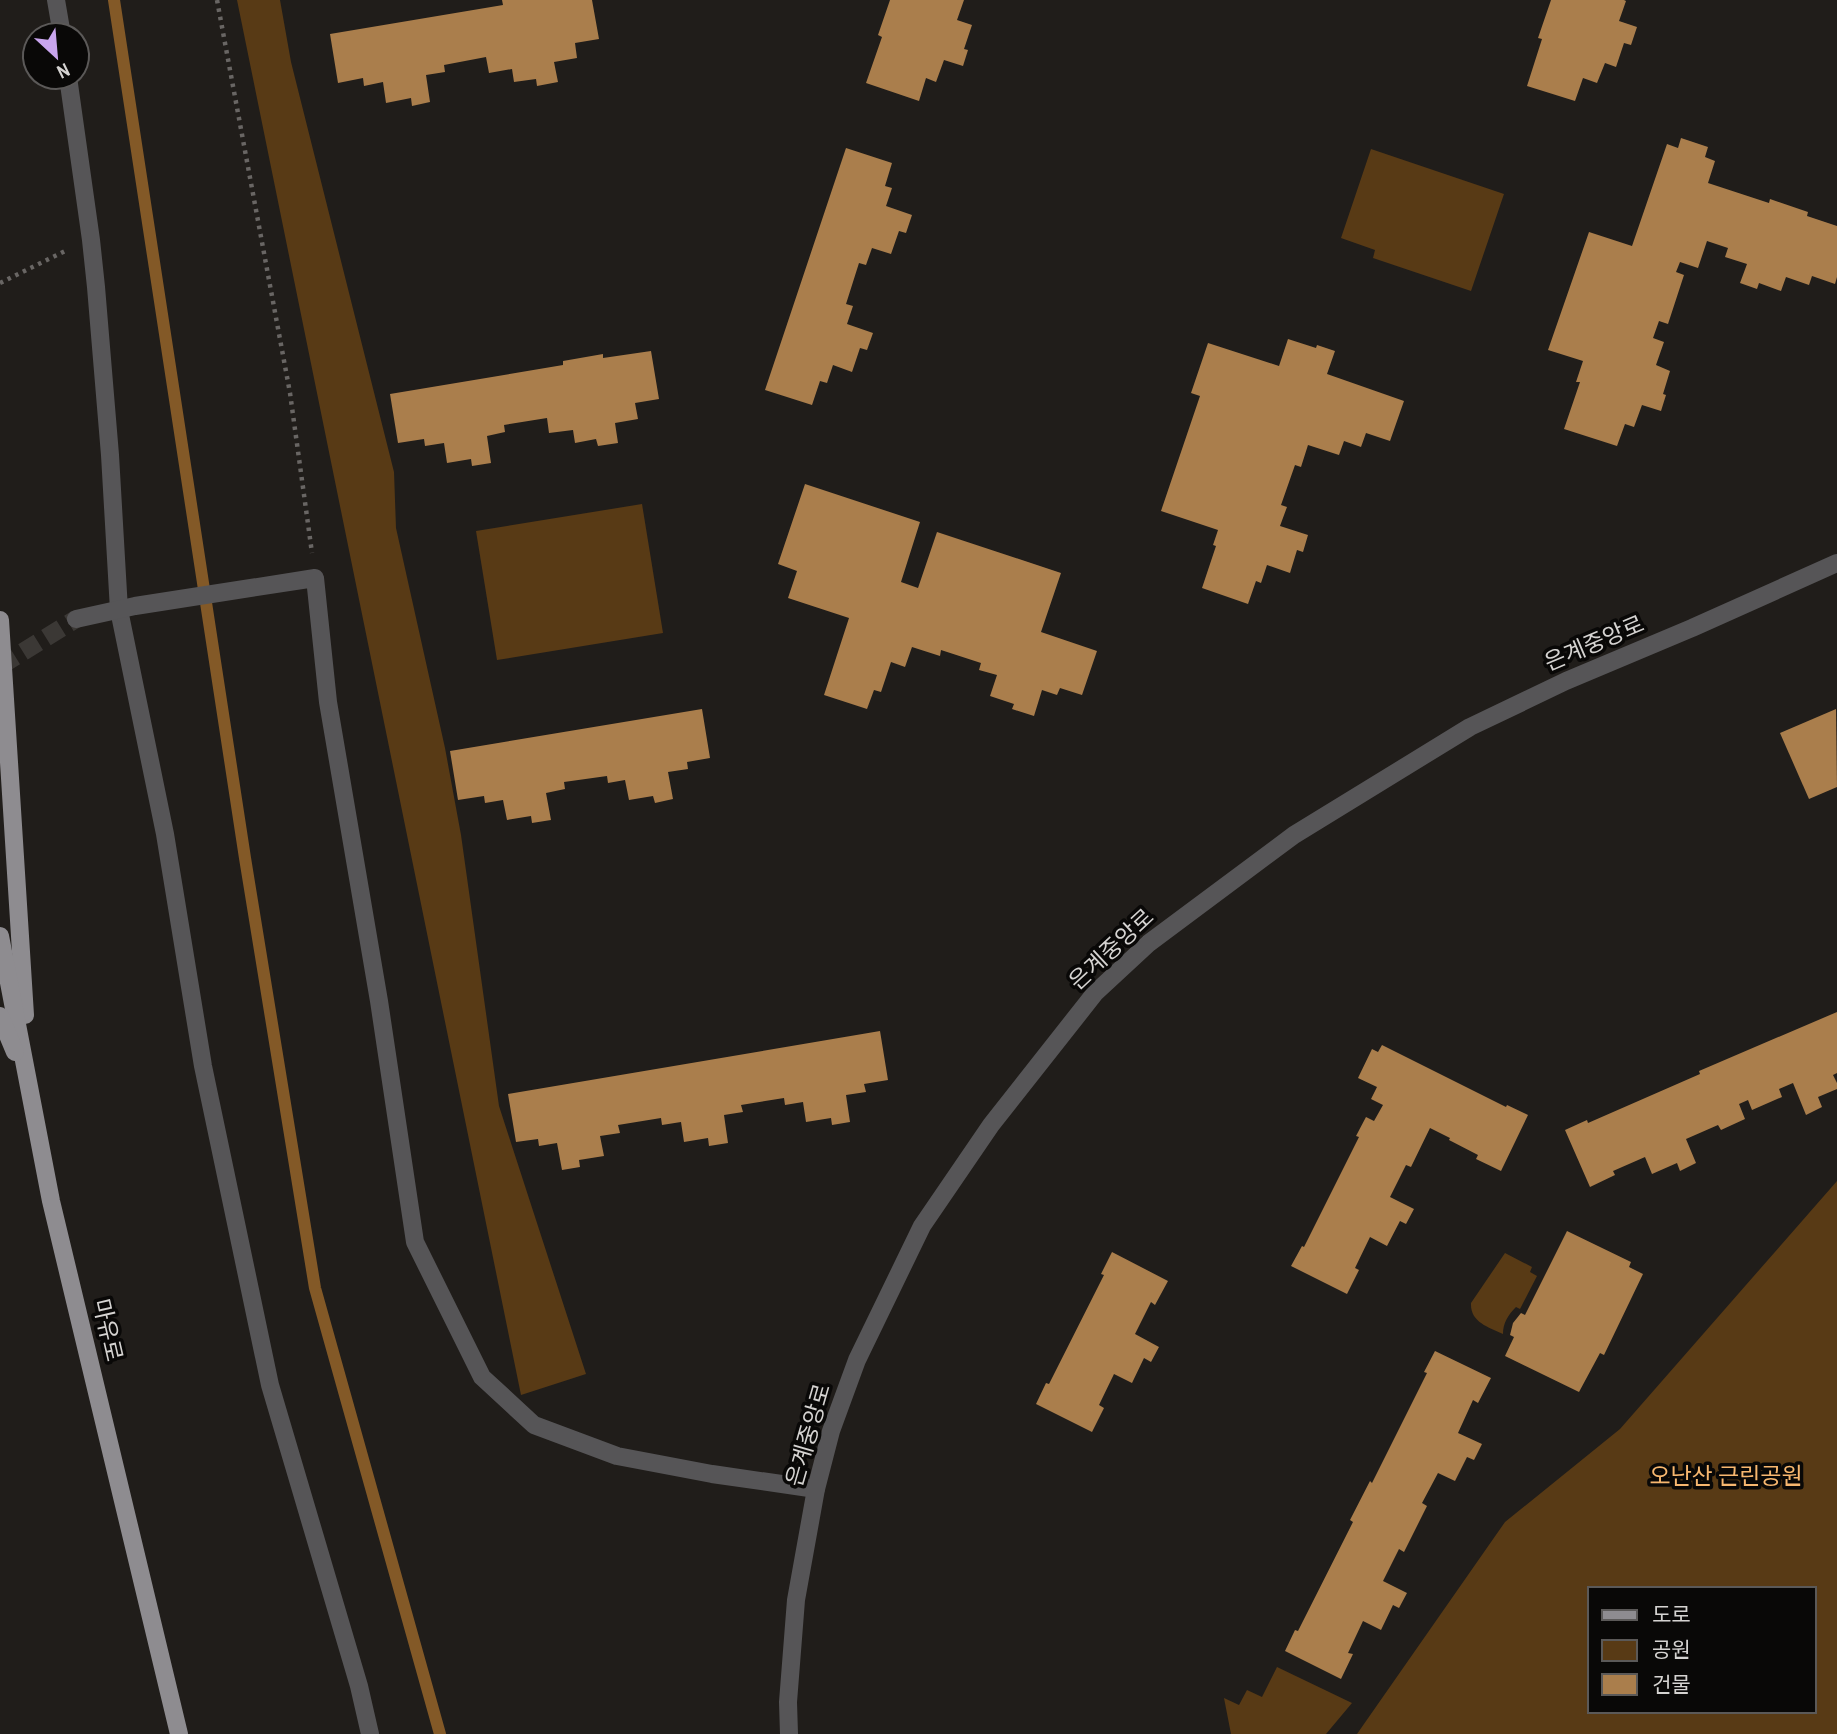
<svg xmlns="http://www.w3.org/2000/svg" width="1837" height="1734" font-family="'Archivo Narrow','Noto Sans KR',sans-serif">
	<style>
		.green { fill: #583a15; fill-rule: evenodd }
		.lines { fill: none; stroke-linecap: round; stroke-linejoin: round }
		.stream { stroke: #835927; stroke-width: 12 }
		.building { fill: #aa7e4c }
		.minor-tunnel { stroke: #3b3835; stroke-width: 18; stroke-dasharray: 18 9; stroke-linecap: butt }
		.path { stroke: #696664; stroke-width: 4.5; stroke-dasharray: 3.5 5; stroke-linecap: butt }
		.minor { stroke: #565557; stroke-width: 18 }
		.major { stroke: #8e8c90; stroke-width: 18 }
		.labels { text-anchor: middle; stroke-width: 7; stroke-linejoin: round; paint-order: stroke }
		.street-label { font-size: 23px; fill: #d5d3d1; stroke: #090807 }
		.park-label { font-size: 23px; fill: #f7b76f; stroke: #090807 }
	</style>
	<rect width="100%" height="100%" fill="#201d1a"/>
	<g class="green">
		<path d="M237,0H280L291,62L394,472L396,528L445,748L461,835L499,1106L586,1374L521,1395Z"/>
		<path d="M1371,149L1504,194L1471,291L1373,258L1375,250L1341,238Z"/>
		<path d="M642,504L663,633L497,660L476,531Z"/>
		<path d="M1837,1181V1734H1357L1505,1522L1620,1429ZM1590,1589H1814V1711H1590Z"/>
		<path d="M1505,1253L1532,1267L1530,1272L1537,1276L1520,1309L1516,1307C1508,1315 1503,1323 1503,1334C1488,1327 1470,1322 1471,1303Z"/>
		<path d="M1277,1667L1352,1703L1326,1734H1231L1224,1698L1239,1705L1247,1690L1262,1697Z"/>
	</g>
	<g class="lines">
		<path class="stream" d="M114,0L245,858L315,1288L440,1734"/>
	</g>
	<g class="building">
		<path d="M502,0H592L599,39L575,43L577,58L554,62L558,82L537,86L536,79L514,82L512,69L489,73L486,57L444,65L445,72L426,75L430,102L412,106L411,98L386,103L383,82L364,86L363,78L338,83L330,34L503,5Z"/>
		<path d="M890,0H964L957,20L972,25L964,49L968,50L963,66L944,60L936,82L926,78L919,101L866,83L882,37L878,35Z"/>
		<path d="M1551,0H1624L1626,1L1619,21L1637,27L1631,45L1624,43L1616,67L1605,63L1597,83L1583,78L1575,101L1527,86L1542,39L1538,38Z"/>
		<path d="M1681,138L1708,147L1705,157L1715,161L1708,183L1769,203L1770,199L1808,212L1807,216L1837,226V277L1835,284L1812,276L1809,285L1786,277L1781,291L1759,283L1757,289L1740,283L1747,264L1725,257L1728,248L1707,241L1698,268L1680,262L1676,272L1684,275L1668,324L1659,321L1653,338L1664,342L1656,365L1670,371L1663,394L1666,395L1661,411L1642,405L1634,427L1625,424L1617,446L1564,429L1580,382H1576L1583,361L1548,350L1589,232L1632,246L1667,144L1678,148Z"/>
		<path d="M846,148L892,163L885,186L892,188L886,206L912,215L906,233L899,231L891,254L872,248L866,265L859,263L846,304L853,306L847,324L873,333L867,350L860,348L852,372L833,365L827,383L820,381L812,405L765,390Z"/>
		<path d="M1288,339L1316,348L1317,345L1335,351L1327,374L1404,401L1390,441L1366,433L1361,447L1344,441L1339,455L1308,445L1301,467L1295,465L1281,505L1287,507L1280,526L1308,535L1303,552L1297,550L1290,573L1267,565L1261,583L1256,581L1248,604L1202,588L1216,546L1213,545L1218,530L1161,511L1200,396L1191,393L1208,343L1279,366Z"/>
		<path d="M651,351L659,399L635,403L638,419L615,423L618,443L598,446L596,439L575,443L573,430L549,433L547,418L504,425L505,432L487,436L491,463L472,466L471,459L447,463L444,443L425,446L424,439L398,443L390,394L563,365V361L603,354V358Z"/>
		<path d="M805,484L920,522L901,582L918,588L937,532L1061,573L1041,632L1097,651L1082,695L1060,688L1057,695L1042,690L1034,716L1012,709L1014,704L990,696L997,675L979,670L981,663L941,650L940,656L912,647L905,667L891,662L881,692L874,690L867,709L824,695L849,618L788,598L797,571L778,564Z"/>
		<path d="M702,709L710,758L687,762L688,769L668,772L673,799L655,803L653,796L629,800L625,780L608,783L607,776L564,782L565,789L546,793L551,820L532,823L531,816L507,820L503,800L485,803L484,796L458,800L450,751Z"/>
		<path d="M1836,709L1837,787L1809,799L1780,733Z"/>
		<path d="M1837,1012V1073L1833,1075L1837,1083V1089L1818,1097L1822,1107L1806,1115L1793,1083L1779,1089L1782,1097L1752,1110L1748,1100L1739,1104L1745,1119L1721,1130L1718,1125L1686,1139L1696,1163L1680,1171L1677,1163L1652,1174L1645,1157L1613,1171L1615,1175L1590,1187L1565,1130L1587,1120L1588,1123L1700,1074L1699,1071Z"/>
		<path d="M880,1031L888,1080L864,1084L866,1092L846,1095L850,1122L832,1125L831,1118L806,1122L803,1102L785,1105L784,1098L741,1105L743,1112L724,1115L728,1143L709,1146L708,1138L684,1142L681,1122L662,1125L661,1118L618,1125L620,1133L600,1136L604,1156L579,1160L580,1167L562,1170L557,1143L539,1146L538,1139L516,1142L508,1094Z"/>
		<path d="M1382,1045L1506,1107L1507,1105L1528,1115L1501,1171L1476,1159L1478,1155L1449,1140L1450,1138L1430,1128L1411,1167L1406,1165L1390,1197L1414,1209L1406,1224L1400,1221L1387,1246L1370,1237L1355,1268L1359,1270L1347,1294L1291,1266L1302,1246L1304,1247L1359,1137L1356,1136L1366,1117L1374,1121L1383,1105L1371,1099L1377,1087L1358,1078L1372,1049L1378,1052Z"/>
		<path d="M1567,1231L1631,1262L1629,1267L1643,1274L1604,1355L1600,1353L1579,1392L1505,1356L1514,1337L1510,1335L1513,1323L1521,1313L1525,1315Z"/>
		<path d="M1112,1252L1168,1281L1155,1305L1151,1302L1135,1334L1159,1347L1151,1362L1144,1358L1132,1383L1114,1374L1099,1405L1104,1408L1092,1432L1036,1404L1046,1383L1049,1384L1104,1275L1101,1274Z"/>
		<path d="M1435,1351L1491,1378L1478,1403L1473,1400L1458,1433L1482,1444L1474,1460L1467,1457L1455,1481L1438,1473L1422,1503L1427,1506L1404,1552L1399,1549L1383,1581L1407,1593L1399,1608L1393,1605L1381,1630L1363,1621L1348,1653L1353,1654L1341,1679L1285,1651L1295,1630L1298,1631L1353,1522L1350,1520L1370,1481L1372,1483L1427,1373L1424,1372Z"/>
	</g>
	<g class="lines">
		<path class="minor-tunnel" d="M0,666L76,619"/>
		<g class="path">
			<path d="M217,0L290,393L312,553"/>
			<path d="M0,283L65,251"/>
		</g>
		<g class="minor">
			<path d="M56,0L62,35"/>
			<path d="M68,77L91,240L96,287L110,455L119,610L165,834L203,1066L270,1385L359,1686L370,1734"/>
			<path d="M76,619L135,606L315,578L328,702L379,1001L415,1242L482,1377L534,1425L617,1456L712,1474L816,1489"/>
			<path d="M789,1734L788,1702L796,1600L816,1489L831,1431L857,1360L922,1226L991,1125L1095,993L1149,943L1294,835L1470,727L1566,681L1692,628L1837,563"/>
		</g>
		<g class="major">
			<path d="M0,620L25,1015"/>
			<path d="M0,936L51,1201L179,1734"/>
			<path d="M0,1016L15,1052"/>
		</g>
	</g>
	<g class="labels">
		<g class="street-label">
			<text transform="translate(1594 643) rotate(-23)" y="8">은계중앙로</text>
			<text transform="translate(1111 949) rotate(-43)" y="8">은계중앙로</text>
			<text transform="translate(108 1330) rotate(77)" y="8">마유로</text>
			<text transform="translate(808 1435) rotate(-74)" y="8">은계중앙로</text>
		</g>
		<g class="park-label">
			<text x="1726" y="1484">오난산 근린공원</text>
		</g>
	</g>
	<rect x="1588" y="1587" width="228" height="126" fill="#090807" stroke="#5b5958" stroke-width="2"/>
	<rect x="1602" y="1610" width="35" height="10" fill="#8e8c90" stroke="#5b5958" stroke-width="2"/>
	<text x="1652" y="1622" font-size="21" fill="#d5d3d1">도로</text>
	<rect x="1602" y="1640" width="35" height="21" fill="#583a15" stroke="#5b5958" stroke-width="2"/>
	<text x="1652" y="1657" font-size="21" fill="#d5d3d1">공원</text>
	<rect x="1602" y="1674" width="35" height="21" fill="#aa7e4c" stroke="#5b5958" stroke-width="2"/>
	<text x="1652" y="1692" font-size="21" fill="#d5d3d1">건물</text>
	<g transform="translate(56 56) rotate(154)"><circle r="33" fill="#090807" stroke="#5b5958" stroke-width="2"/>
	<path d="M0-5L12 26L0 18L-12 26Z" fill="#c9a5ee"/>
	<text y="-10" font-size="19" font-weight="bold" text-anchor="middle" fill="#d5d3d1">N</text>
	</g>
</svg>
